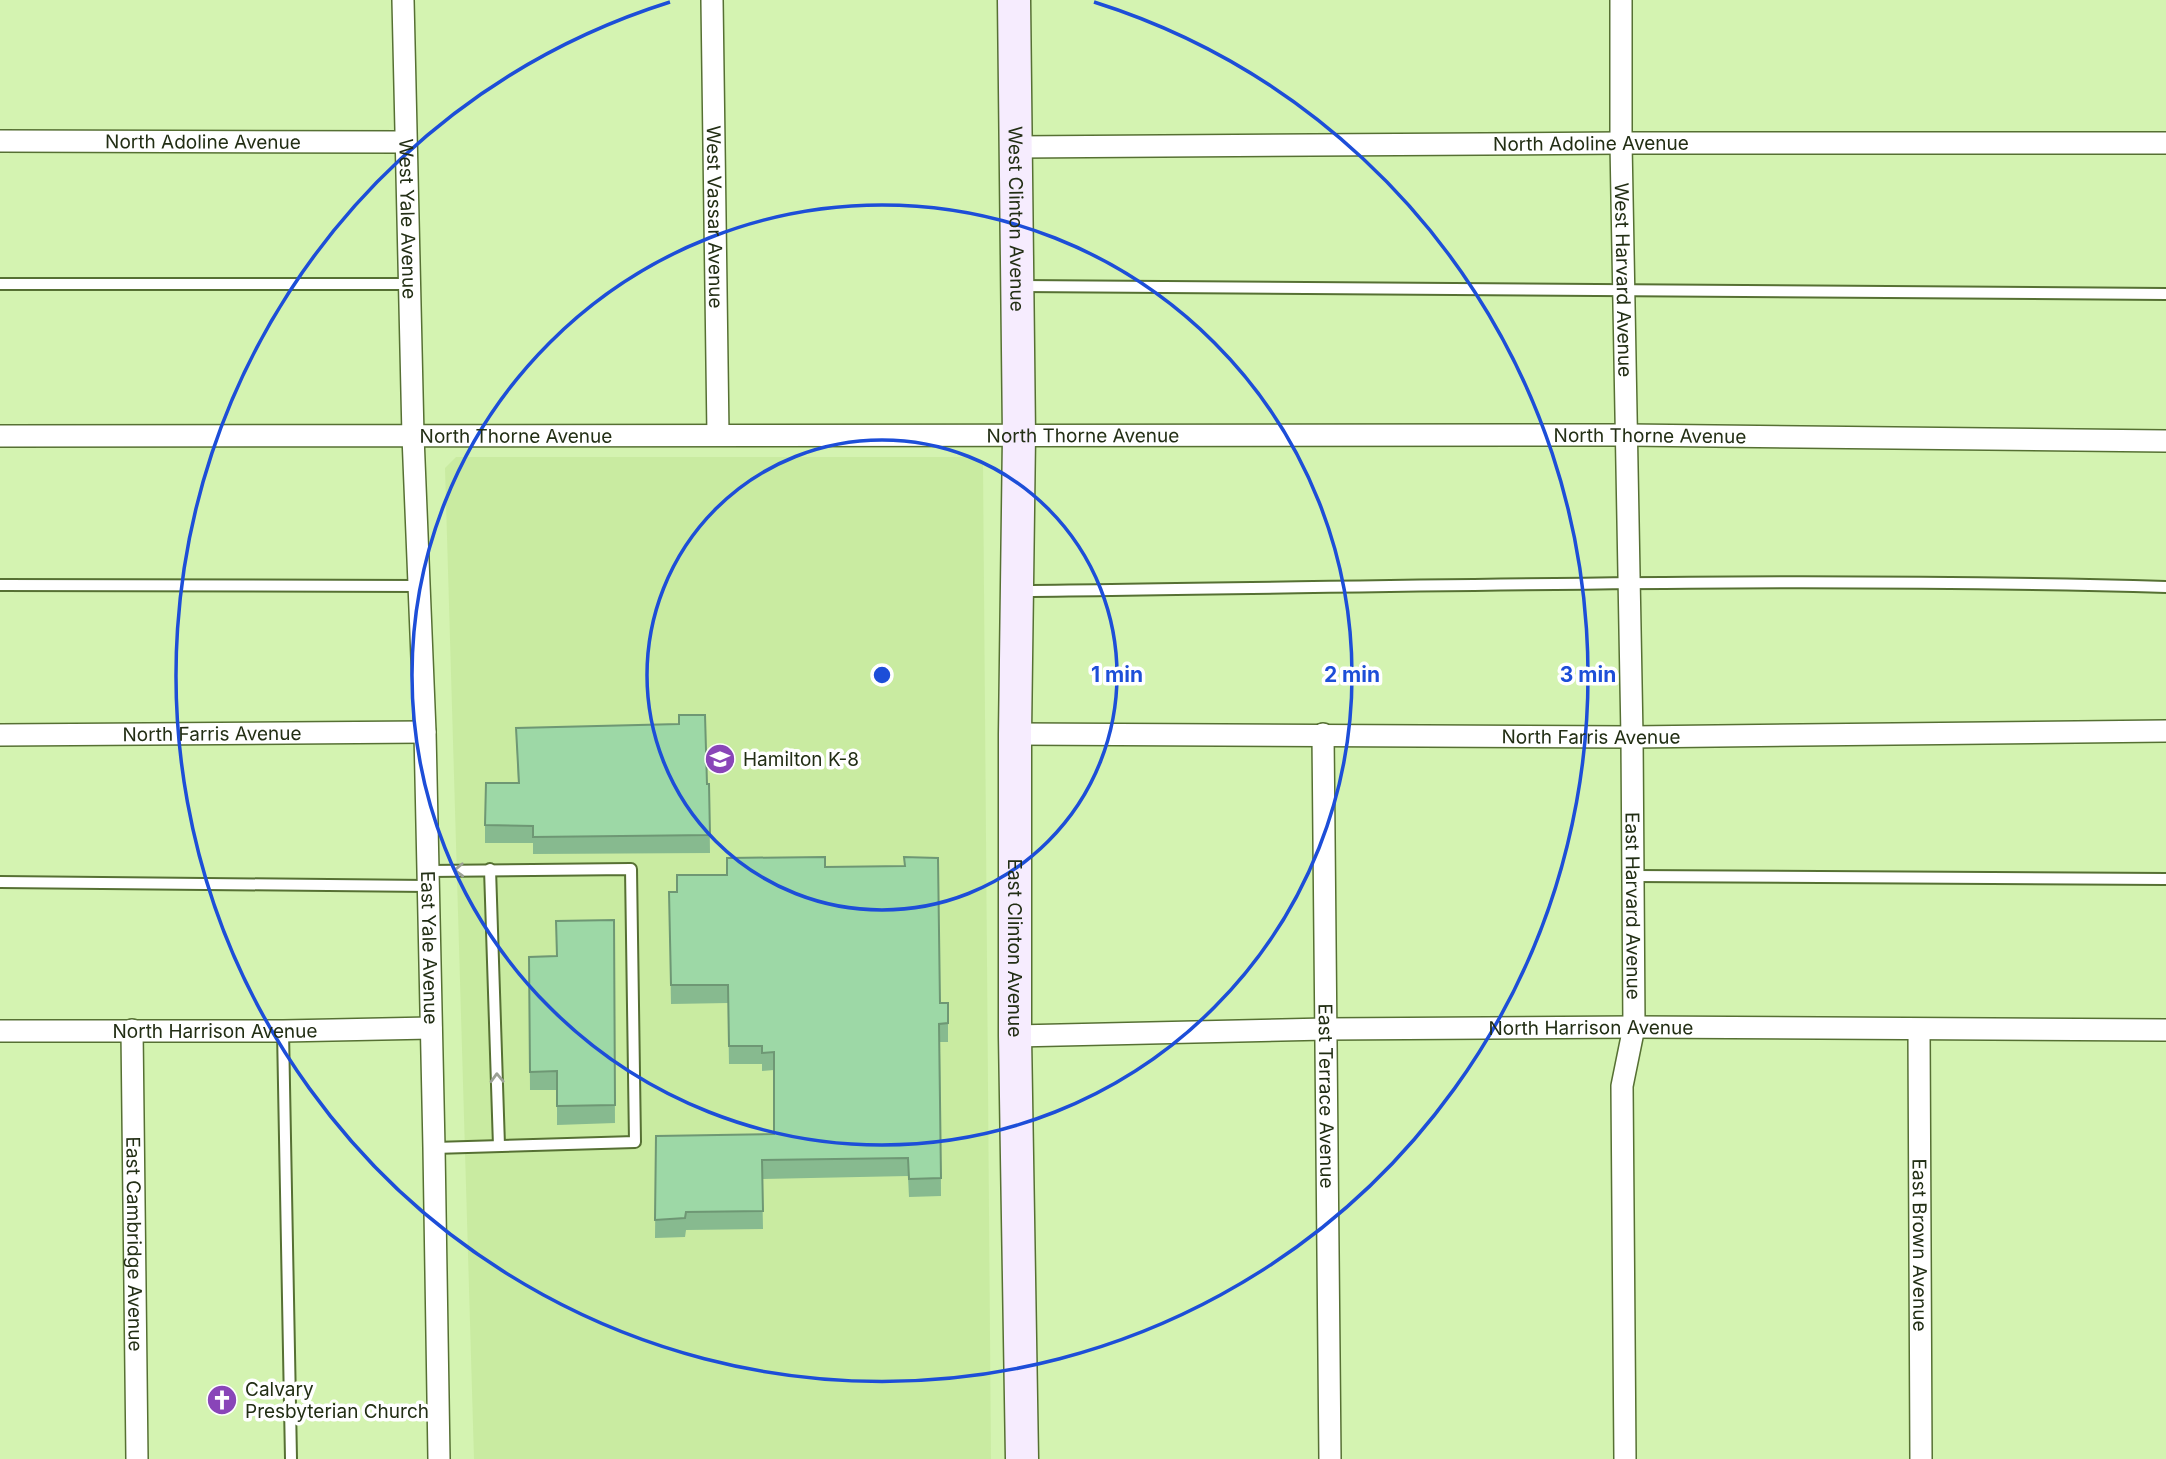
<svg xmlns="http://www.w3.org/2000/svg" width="2166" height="1459" font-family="Inter,sans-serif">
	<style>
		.built { fill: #c9eba1 }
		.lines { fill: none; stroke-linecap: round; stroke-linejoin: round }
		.lane-casing { stroke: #567033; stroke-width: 14 }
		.street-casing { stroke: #567033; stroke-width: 24 }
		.secondary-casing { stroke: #567033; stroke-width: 35 }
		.lane { stroke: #fff; stroke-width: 10 }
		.street { stroke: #fff; stroke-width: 21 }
		.secondary { stroke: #f6ecfe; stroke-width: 32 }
		.wall { fill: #87ba8f }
		.building { fill: #9dd8a6; stroke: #6e9774; stroke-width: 2 }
		.oneway { stroke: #9ca195 }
		.ring { fill: none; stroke: #1d4ed8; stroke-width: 3.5 }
		.labels { text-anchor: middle; stroke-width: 7; stroke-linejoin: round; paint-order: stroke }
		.street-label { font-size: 19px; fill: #222e14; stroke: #fff }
		.poi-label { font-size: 19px; fill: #222e14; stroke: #fff; text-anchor: start }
		.centre { fill: #1d4ed8; stroke: #fff; stroke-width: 3.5 }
		.ring-label { font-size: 21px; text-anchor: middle; font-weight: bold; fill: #1d4ed8; stroke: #fff; stroke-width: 7; stroke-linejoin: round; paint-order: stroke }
	</style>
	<rect width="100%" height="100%" fill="#d4f3b1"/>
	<path class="built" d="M456,457H973L983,464L991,1459H474L445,468Z"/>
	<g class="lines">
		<g class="lane-casing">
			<g id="lane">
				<path d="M0,284H409"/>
				<path d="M1020,286L2166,294"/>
				<path d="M0,585L420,586"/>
				<path d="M1021,591C1403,587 1785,576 2166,587"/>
				<path d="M490,869L499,1146"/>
				<path d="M428,871L631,869L635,1142L434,1148"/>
				<path d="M1633,876L2166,879"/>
				<path d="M0,882L428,886"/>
				<path d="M283,1031L291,1459"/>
			</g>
		</g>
		<g class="street-casing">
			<g id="street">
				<path id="s1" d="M403,0L413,436L425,732L434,1148L439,1459"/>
				<path id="s2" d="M712,0L718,435"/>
				<path id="s3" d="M1621,0V143L1632,737L1634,1027L1622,1086L1625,1459"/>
				<path id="s4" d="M0,141L405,142"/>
				<path id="s5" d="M1015,147L1621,143H2166"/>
				<path id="s6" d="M0,436L1627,435L2166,441"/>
				<path id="s7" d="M1015,734L1632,737L2166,731"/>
				<path id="s8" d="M1323,734L1330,1459"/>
				<path id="s9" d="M0,735L425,732"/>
				<path id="s10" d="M132,1030L137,1459"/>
				<path id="s11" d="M1919,1030L1921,1459"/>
				<path id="s12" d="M0,1031H283L431,1028"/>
				<path id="s13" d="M1015,1036L1326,1029L1634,1027L2166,1030"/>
			</g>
		</g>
		<g class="secondary-casing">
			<g id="secondary">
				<path id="s14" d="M1014,0L1019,436L1015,734V1036L1022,1459"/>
			</g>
		</g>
		<use href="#lane" class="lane"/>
		<use href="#street" class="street"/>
		<use href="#secondary" class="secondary"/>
	</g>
	<g class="wall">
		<path d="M516,728L709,784L710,853L533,854V843H485V825L518,783Z"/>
		<path d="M825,867L940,1003L948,1023V1042H940L941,1196L909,1197L908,1176L762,1179L763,1229L686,1230L685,1237L655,1238L656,1136L774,1134V1070L762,1071V1064H729L728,1003L671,1004L669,892H677L727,875Z"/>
		<path d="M614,920L615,1123L557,1125V1090H530L529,957L556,956Z"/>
	</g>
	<g class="building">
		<path d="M679,715H705L707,784H709L710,835L533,837V826L485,825L486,783H519L516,728L679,724Z"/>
		<path d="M825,857V867L905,866L904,857L938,858L940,1003H948V1023L939,1024L941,1178L909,1179L908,1158L762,1160L763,1211L686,1212L685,1218L655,1220L656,1136L774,1134V1052L762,1053V1046H729L728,985H671L669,892H677V875H727V858Z"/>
		<path d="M614,920L615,1105L557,1106V1071L530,1072L529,957L557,956L556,921Z"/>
	</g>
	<defs><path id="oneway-chevron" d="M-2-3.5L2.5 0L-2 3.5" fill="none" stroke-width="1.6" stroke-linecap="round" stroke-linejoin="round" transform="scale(1.75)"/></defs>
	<g class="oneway">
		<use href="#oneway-chevron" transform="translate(459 870) rotate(178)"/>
		<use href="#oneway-chevron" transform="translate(497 1078) rotate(-92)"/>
	</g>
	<g class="ring">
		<circle cx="882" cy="675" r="235"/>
		<circle cx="882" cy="675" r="470"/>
		<path d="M1094 2A706 706 0 1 1 670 2"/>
	</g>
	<defs>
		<g id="school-disc" transform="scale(1.575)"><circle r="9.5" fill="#8945b8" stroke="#fff"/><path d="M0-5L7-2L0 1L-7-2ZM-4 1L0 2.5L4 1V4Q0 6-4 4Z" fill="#fff"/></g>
		<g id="church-disc" transform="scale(1.575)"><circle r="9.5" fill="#8945b8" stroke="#fff"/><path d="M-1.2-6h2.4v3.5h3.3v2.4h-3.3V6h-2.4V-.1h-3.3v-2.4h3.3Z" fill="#fff"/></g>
	</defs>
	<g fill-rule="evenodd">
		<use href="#school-disc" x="720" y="759"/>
		<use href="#church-disc" x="222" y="1400"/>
	</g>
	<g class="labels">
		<g class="street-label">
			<text dy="7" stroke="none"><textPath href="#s4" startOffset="203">North Adoline Avenue</textPath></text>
			<text dy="7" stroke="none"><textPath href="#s5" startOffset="576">North Adoline Avenue</textPath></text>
			<text dy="7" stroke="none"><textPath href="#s1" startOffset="219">West Yale Avenue</textPath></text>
			<text dy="7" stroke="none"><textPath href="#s2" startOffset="217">West Vassar Avenue</textPath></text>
			<text dy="7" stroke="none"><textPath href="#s14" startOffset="219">West Clinton Avenue</textPath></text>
			<text dy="7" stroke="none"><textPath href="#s3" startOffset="280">West Harvard Avenue</textPath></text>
			<text dy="7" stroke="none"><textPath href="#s6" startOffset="516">North Thorne Avenue</textPath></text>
			<text dy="7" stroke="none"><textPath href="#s6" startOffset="1083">North Thorne Avenue</textPath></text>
			<text dy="7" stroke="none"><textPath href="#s6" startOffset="1650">North Thorne Avenue</textPath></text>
			<text dy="7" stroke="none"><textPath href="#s9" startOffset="212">North Farris Avenue</textPath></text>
			<text dy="7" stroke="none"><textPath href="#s7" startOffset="576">North Farris Avenue</textPath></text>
			<text dy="7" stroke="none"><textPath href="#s3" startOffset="906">East Harvard Avenue</textPath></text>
			<text dy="7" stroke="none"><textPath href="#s1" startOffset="948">East Yale Avenue</textPath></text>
			<text dy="7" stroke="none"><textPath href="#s14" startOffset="948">East Clinton Avenue</textPath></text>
			<text dy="7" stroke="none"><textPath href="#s13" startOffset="576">North Harrison Avenue</textPath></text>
			<text dy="7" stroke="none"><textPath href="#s12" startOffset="215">North Harrison Avenue</textPath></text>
			<text dy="7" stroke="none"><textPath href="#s8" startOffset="362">East Terrace Avenue</textPath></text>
			<text dy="7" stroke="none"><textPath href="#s10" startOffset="214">East Cambridge Avenue</textPath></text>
			<text dy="7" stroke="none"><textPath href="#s11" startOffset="215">East Brown Avenue</textPath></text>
		</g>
		<g class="poi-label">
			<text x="743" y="766">Hamilton K-8</text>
			<text x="245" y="1396">Calvary<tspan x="245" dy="22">Presbyterian Church</tspan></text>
		</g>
	</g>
	<circle cx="882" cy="675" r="10" class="centre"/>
	<g class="ring-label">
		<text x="1117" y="682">1 min</text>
		<text x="1352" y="682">2 min</text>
		<text x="1588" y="682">3 min</text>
	</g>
</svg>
